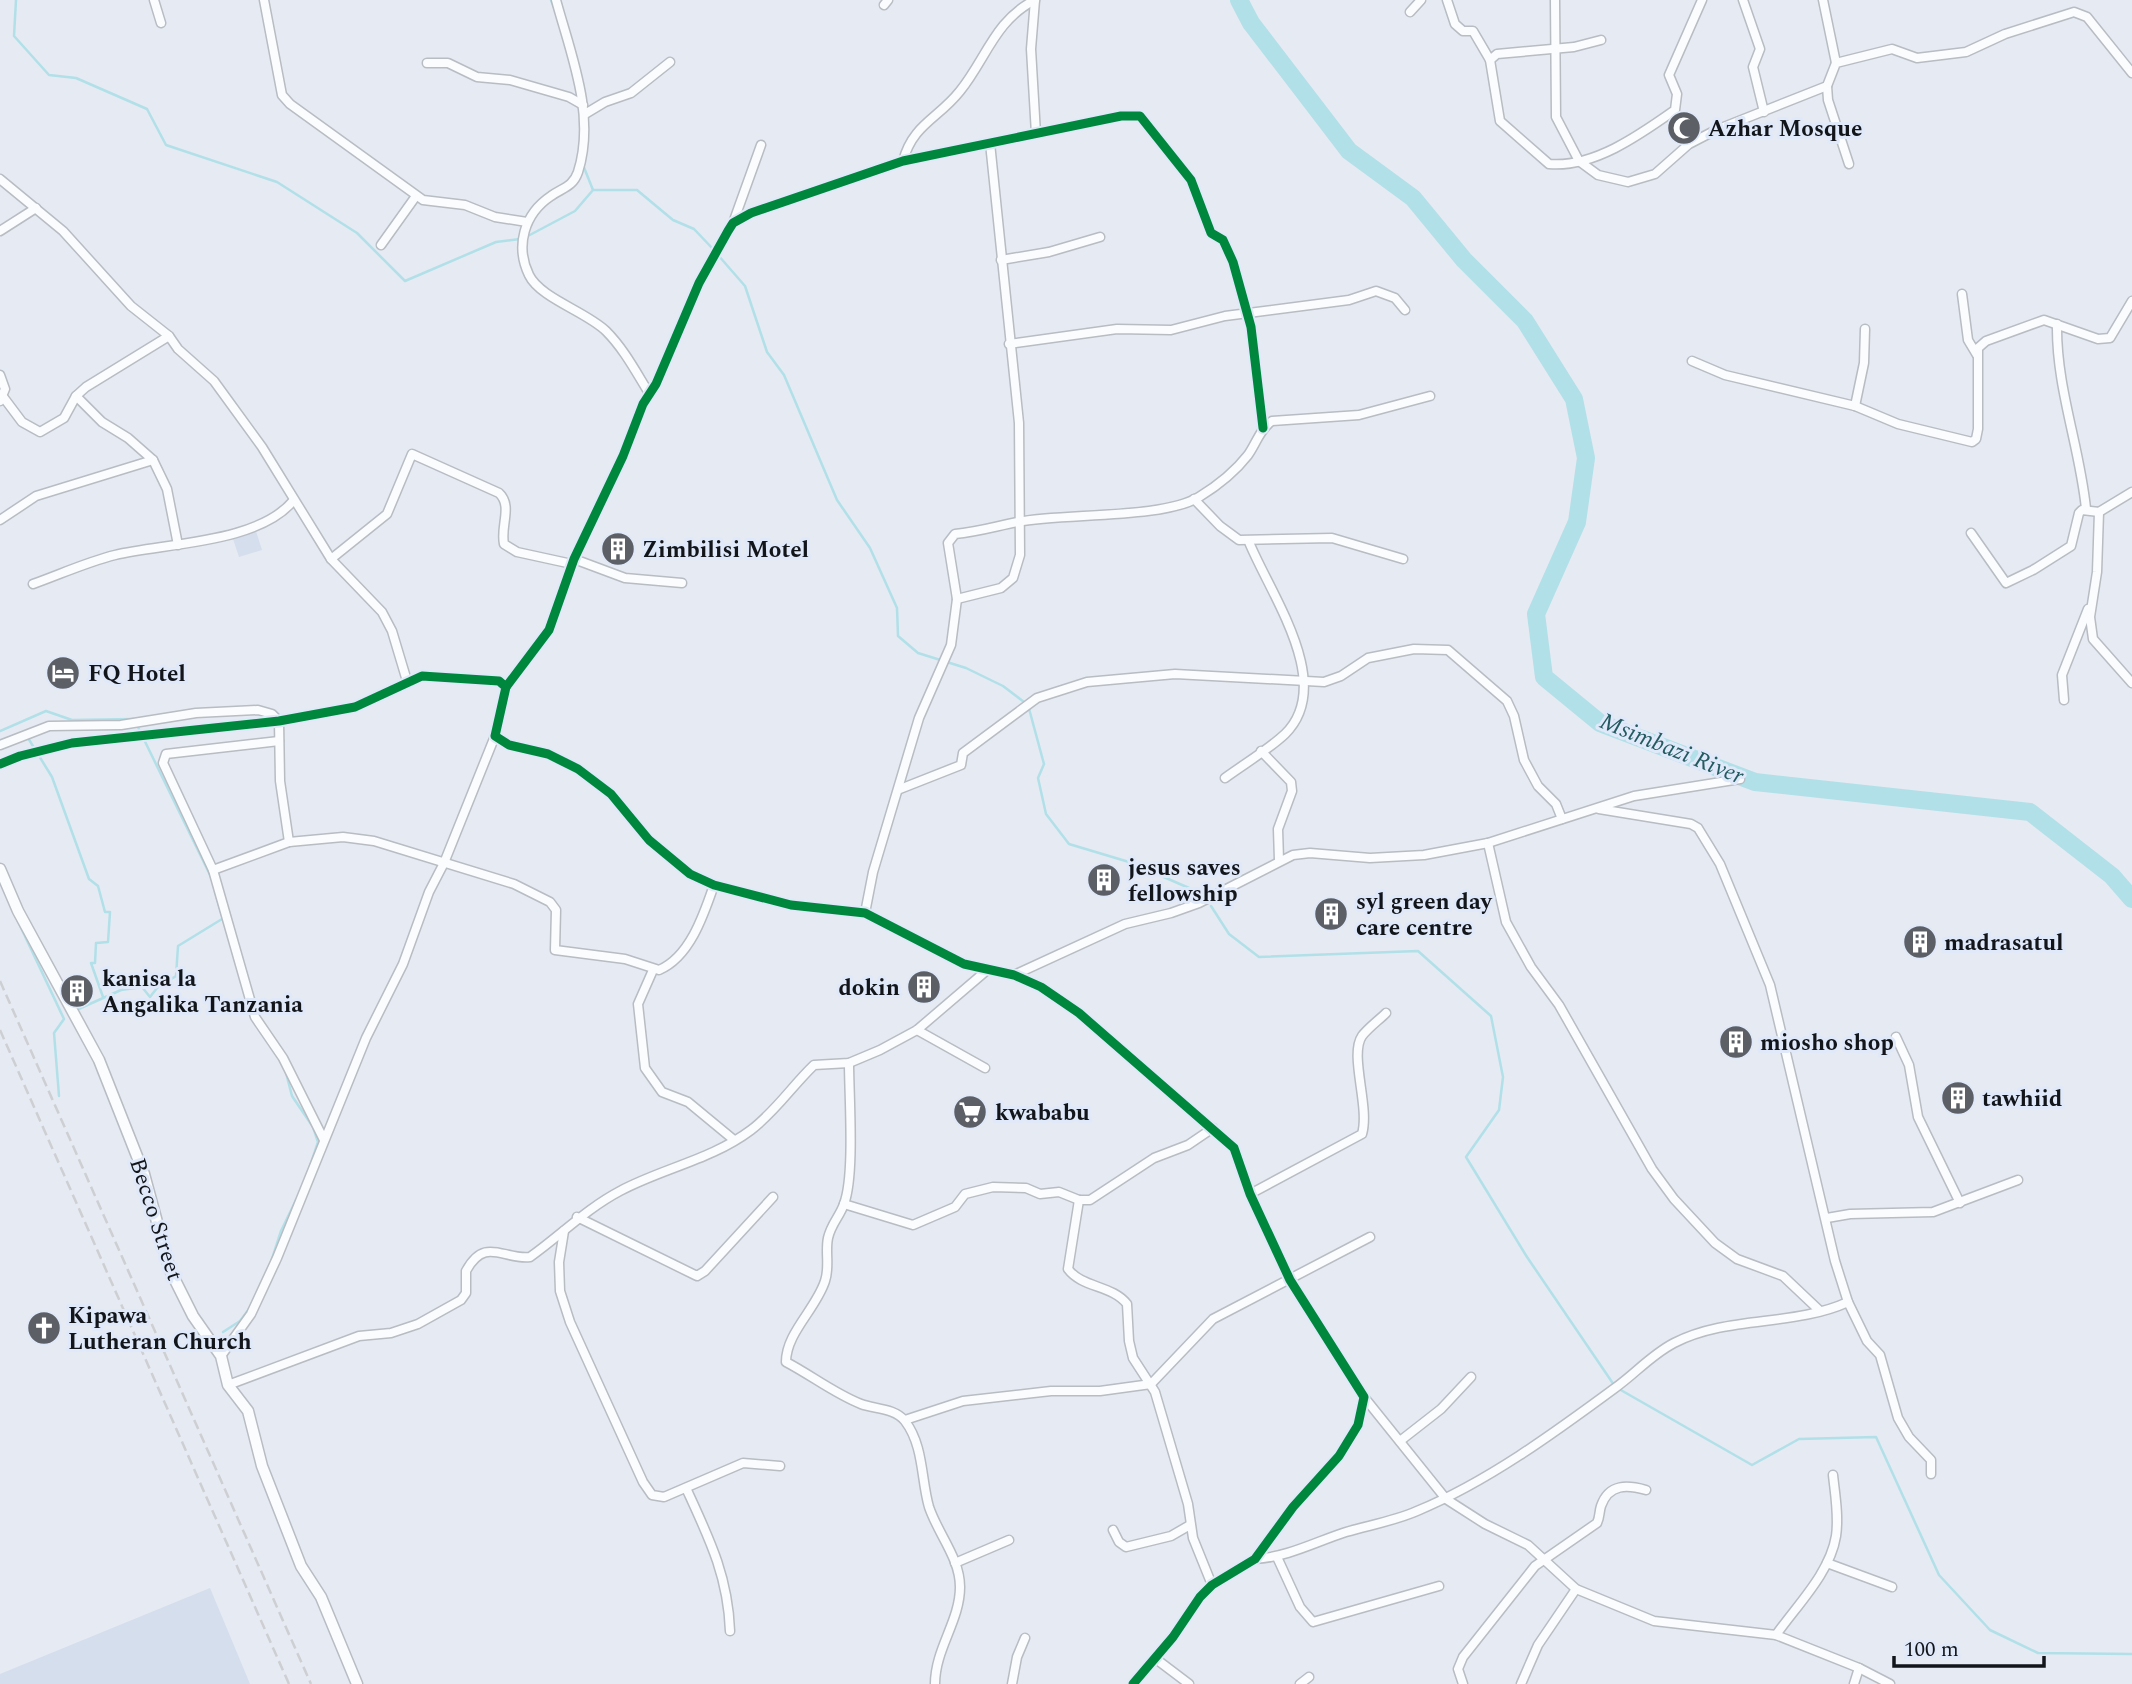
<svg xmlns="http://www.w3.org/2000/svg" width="2132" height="1684" font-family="Spectral,serif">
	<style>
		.built { fill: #d5deed }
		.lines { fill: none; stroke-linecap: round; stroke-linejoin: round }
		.stream { stroke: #b1e0e8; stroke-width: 2.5 }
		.river { stroke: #b1e0e8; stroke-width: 18 }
		.minor-casing { stroke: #b8bcc3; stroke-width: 11 }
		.tertiary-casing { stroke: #b8bcc3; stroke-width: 13 }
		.minor { stroke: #fbfcfd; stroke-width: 8 }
		.tertiary { stroke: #fbfcfd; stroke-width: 10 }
		.rail { stroke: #cdcfd2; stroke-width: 2.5; stroke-dasharray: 10 5; stroke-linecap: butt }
		.cycleway-casing { stroke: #e0e9f9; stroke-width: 13 }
		.cycleway { stroke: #00873e; stroke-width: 9 }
		.labels { text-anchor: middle; stroke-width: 6; stroke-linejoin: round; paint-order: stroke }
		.poi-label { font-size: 23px; font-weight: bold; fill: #12151a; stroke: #e0e9f9; text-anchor: start }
		.street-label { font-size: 23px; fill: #12151a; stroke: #e0e9f9 }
		.water-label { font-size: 24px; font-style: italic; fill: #245b61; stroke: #e0e9f9 }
	</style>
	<rect width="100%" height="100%" fill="#e6eaf3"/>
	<g class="built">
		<path d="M255,528L262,550L239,557L232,536Z"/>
		<path d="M210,1588L250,1684H0V1674Z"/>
	</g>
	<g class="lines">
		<g class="stream">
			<path d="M16,0L14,36L49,75L76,78L147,109L166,145L277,182L357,233L405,281L496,242L520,239"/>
			<path d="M551,0L555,10"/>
			<path d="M583,165L593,190"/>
			<path d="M526,237L575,211L593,190H637L673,220L694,229L713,249"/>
			<path d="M718,255L745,286L767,352L784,375L837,500L870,548L897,608L898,636L918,653L966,668L1003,686L1028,705L1044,764L1038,778L1046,814L1069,844L1129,862L1196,891"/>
			<path d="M0,731L46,711L72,720L134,719L212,879"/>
			<path d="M28,738L52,777L89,879L98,886L105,912H110L108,942L96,943L95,963H91L103,997"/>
			<path d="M215,892L236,963"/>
			<path d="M1211,906L1229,934L1259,957L1418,951L1491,1016L1503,1077L1499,1110L1466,1157L1527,1257L1614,1385"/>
			<path d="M15,915L64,1019L54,1033L59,1096"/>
			<path d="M74,1011L121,990L142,987L150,997L157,988L176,976L178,946L222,919"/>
			<path d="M285,1069L292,1096L313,1127L318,1142L308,1172"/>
			<path d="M271,1262L281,1231L296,1200"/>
			<path d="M223,1332L240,1321L249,1309"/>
			<path d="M1619,1389L1752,1465L1799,1439L1876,1437L1939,1575L1990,1630L2038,1653L2132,1654"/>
		</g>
		<path class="river" d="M1239,0L1251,23L1349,151L1413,198L1464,260L1525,321L1574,399L1586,458L1577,522L1536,614L1544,677L1600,723L1755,782L2030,812L2112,876L2132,899"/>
		<g class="minor-casing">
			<g id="minor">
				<path d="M154,0L161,23"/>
				<path d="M264,0L282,95L290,104L423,200L465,205L495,217L527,222"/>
				<path d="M556,0C571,55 596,115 578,172C573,187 562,188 551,196C524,214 515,246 529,275C540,298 587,312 606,331C624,349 636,372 649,393"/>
				<path d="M1035,0L1031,49L1036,134"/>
				<path d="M1447,0L1455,24L1463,31H1473L1490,60L1500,121L1549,164C1594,168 1641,134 1675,110L1677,94L1669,75L1702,0"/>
				<path d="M1555,0L1556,117L1579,161L1598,175L1628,182L1655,174L1689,144L1716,130L1827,86L1836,63L1892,49L1917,58L1966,52L2005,34L2074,12L2087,17L2132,73"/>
				<path d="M1743,0L1760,49L1753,67L1764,112"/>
				<path d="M1823,0L1836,63"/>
				<path d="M884,5L888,0"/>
				<path d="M1410,12L1421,0"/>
				<path d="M1490,60L1497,54L1574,47L1601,40"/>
				<path d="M427,63H448L477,77L510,80L569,97L583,105"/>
				<path d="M1827,86L1828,100L1849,164"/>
				<path d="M585,114L605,102L631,93L670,62"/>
				<path d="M903,161C913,124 938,119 960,91C986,59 995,20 1035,0"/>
				<path d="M0,179L63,231L131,306L169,336L178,349L214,381L262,447L331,559L382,612L392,631L407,681"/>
				<path d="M733,223L761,145"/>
				<path d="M0,231L36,208"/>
				<path d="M381,245L416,196"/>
				<path d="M1001,260L1049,252L1100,237"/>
				<path d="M1962,294L1968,340L1977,355"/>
				<path d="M2057,324C2056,388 2080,447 2086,509"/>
				<path d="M1009,344L1117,329L1171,330L1225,316L1349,300L1376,291L1395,298L1405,310"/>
				<path d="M1692,361L1725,375L1855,406L1898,424L1972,442L1976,439L1978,429V348L1986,341L2044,320L2098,339L2110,338L2132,301"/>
				<path d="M0,375L5,389L0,401"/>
				<path d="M76,396L102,422L128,438L153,460L167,489L178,545"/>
				<path d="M4,398L22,422L40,432L64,418L76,396L86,387L169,336"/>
				<path d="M1855,406L1864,363L1865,329"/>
				<path d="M1194,499L1220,526L1239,540L1332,538L1403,559"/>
				<path d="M2099,512L2097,572L2090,617L2093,639L2132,683"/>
				<path d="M0,520L36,496L153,460"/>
				<path d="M1971,533L2006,583L2033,570L2071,546L2079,513L2082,510L2099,512L2132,492"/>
				<path d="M331,559L387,514L412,454L499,493C513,506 500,526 504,544L517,552L572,564"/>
				<path d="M574,559L625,578L682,583"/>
				<path d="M33,584C61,574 87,562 115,555C166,543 258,543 293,501"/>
				<path d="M957,599L1001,588L1013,578L1020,555L1019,423L990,143"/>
				<path d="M506,687L549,630L574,559L623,456L643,404L656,384L699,283L728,231L733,223L751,213L903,161L1121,116H1140L1191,180L1211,233L1223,240L1233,262L1251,327L1263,428"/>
				<path d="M2064,700L2062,675L2088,609"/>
				<path d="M279,741L166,754L163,763L213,870L255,1017L283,1058L324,1140"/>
				<path d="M0,745L49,726L121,725L196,713L258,710L272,714L279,721L280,781L289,842"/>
				<path d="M1261,751L1291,782L1292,791L1278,829L1279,860"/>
				<path d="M0,764L20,756L72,743L279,721L355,707L422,676L499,681L506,687L495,736L509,745L548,754L578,769L611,794L649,840L690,874L714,885L791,905L865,913L964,964L1014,975L1041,987L1079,1013L1234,1148L1250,1194L1290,1280L1364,1397L1358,1425L1339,1456L1293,1507L1255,1559L1212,1585L1200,1597L1173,1637L1133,1684"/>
				<path d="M1225,778C1244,764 1268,750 1285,734C1336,684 1270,594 1249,542"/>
				<path d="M900,789L961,765L963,753L1037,698L1087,682L1175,674L1324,682L1341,676L1368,658L1414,649L1448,650L1507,701L1514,716L1524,760L1538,786L1556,804L1562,819"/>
				<path d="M1599,809L1691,824L1698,828L1720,864L1770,985L1835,1261L1848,1302L1867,1341L1880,1355L1898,1418L1909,1437L1931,1460V1474"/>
				<path d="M1488,843L1506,922L1531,967L1559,1005L1652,1169L1674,1199L1715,1243L1737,1259L1783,1276L1820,1311"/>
				<path d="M213,870L289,842L343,837L374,841L514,884L550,902L556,910L555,950L625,959L659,970C690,957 704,914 714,885"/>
				<path d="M865,913L873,872L919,718L951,645L957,599L948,543L955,534C978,532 997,526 1018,522C1064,513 1163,519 1199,497C1217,486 1234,473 1248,455C1256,444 1260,429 1272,421L1359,415L1430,396"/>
				<path d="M653,970L638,1004L645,1068L662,1092L688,1102L734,1140"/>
				<path d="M1014,975L1125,924L1171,913L1199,903L1293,855L1310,853L1370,858L1424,855L1488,843L1634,796L1740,779"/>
				<path d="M917,1030L985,1068"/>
				<path d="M1896,1037L1909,1065L1918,1117L1960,1203"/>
				<path d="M849,1063C849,1096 855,1175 844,1204C840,1216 831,1224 828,1238C825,1252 830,1267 825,1281C816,1309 786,1333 786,1362C811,1375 835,1394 861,1404C874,1409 895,1408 905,1421C924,1446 921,1480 929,1507C938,1534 960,1558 960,1587C960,1621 935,1649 935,1684"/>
				<path d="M1250,1194L1362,1134C1370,1107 1349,1055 1362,1036C1368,1028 1379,1020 1386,1013"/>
				<path d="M1079,1200L1068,1269C1082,1288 1112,1285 1127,1304L1129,1341L1133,1358L1155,1392L1188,1504L1193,1538L1212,1585"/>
				<path d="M844,1204L913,1225L955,1207L965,1194L993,1187L1026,1188L1040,1194L1059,1192L1079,1200H1090L1154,1158L1188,1145L1213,1128"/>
				<path d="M577,1217L697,1276L705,1271L773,1197"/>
				<path d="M1827,1218L1850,1214L1933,1212L2018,1180"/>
				<path d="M564,1231L559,1262L560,1291L570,1322L643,1482L652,1495L664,1497L743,1463L780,1466"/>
				<path d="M221,1356L251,1314L277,1258L366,1038L403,964L429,892L444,863L495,736"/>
				<path d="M228,1385L359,1336L391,1333L418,1324L461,1300L466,1293V1271C485,1236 503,1260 530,1257C561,1235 586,1209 620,1191C663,1168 711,1160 751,1130C776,1111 792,1086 814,1065L849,1063L880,1050L917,1030L986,971"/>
				<path d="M1364,1397L1446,1499L1485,1524L1528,1545L1576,1589L1654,1621L1776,1635L1859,1668L1890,1684"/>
				<path d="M905,1420L963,1401L1051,1391H1100L1151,1384L1213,1319L1370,1237"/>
				<path d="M1400,1441L1441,1409L1471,1377"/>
				<path d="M686,1488C709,1538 728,1576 730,1631"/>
				<path d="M1113,1530L1119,1542L1126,1547L1171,1536L1190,1525"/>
				<path d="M1277,1557L1300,1607L1313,1622L1439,1586"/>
				<path d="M1255,1559C1288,1557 1315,1542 1346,1532C1370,1525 1394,1521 1417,1511C1487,1482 1554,1433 1615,1388C1636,1373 1651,1355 1674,1343C1729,1315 1793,1327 1848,1302"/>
				<path d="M955,1563L1009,1540"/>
				<path d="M1827,1563L1892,1587"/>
				<path d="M1776,1635C1797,1605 1830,1573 1836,1536C1839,1516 1835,1494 1833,1475"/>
				<path d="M1156,1659L1189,1684"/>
				<path d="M1012,1684L1017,1657L1025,1638"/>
				<path d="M1300,1684L1309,1677"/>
				<path d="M1463,1684L1458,1669L1463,1657L1535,1566L1597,1523C1600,1517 1599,1512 1601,1506C1609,1483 1628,1485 1646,1490"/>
				<path d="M1521,1684L1538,1645L1576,1589"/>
				<path d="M1854,1684L1859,1668"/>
			</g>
		</g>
		<g class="tertiary-casing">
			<path id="tertiary" d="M0,869L18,911L99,1060L144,1174L170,1270L193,1316L221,1356L228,1385L248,1411L262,1466L301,1566L321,1597L357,1684"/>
		</g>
		<use href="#minor" class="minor"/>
		<use href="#tertiary" class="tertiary"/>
		<g class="rail">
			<path d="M0,981L311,1684"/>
			<path d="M0,1030L289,1684"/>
		</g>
		<g class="cycleway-casing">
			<g id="cycleway">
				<path d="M506,687L549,630L574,559L623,456L643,404L656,384L699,283L728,231L733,223L751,213L903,161L1121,116H1140L1191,180L1211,233L1223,240L1233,262L1251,327L1263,428"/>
				<path d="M0,764L20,756L72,743L279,721L355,707L422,676L499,681L506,687L495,736L509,745L548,754L578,769L611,794L649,840L690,874L714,885L791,905L865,913L964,964L1014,975L1041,987L1079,1013L1234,1148L1250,1194L1290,1280L1364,1397L1358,1425L1339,1456L1293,1507L1255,1559L1212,1585L1200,1597L1173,1637L1133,1684"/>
			</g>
		</g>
		<use href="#cycleway" class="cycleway"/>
	</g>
	<defs>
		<g id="mosque-disc" transform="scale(1.75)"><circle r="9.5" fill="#5c6066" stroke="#e0e9f9"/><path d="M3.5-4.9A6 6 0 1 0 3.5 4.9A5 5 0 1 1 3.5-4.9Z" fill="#fff"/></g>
		<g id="building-disc" transform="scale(1.75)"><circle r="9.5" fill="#5c6066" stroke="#e0e9f9"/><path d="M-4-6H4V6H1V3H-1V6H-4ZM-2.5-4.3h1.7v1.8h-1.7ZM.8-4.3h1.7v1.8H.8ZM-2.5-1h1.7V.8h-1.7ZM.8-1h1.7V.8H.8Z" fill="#fff"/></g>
		<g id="hotel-disc" transform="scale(1.75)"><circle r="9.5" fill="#5c6066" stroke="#e0e9f9"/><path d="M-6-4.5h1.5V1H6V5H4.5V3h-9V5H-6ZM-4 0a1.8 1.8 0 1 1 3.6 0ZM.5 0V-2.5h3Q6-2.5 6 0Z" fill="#fff"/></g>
		<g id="supermarket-disc" transform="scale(1.75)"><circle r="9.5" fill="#5c6066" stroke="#e0e9f9"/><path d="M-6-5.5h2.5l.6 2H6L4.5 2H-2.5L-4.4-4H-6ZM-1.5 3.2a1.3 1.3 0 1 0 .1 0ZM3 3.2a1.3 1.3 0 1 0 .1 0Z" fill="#fff"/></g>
		<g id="church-disc" transform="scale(1.75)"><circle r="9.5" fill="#5c6066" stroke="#e0e9f9"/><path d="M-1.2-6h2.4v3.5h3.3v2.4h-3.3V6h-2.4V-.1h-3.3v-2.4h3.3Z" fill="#fff"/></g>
	</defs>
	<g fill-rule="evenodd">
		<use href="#mosque-disc" x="1684" y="128"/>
		<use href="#building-disc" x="618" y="549"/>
		<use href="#hotel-disc" x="63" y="673"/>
		<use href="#building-disc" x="1104" y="880"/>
		<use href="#building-disc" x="1331" y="914"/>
		<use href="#building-disc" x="1920" y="942"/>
		<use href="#building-disc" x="924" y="987"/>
		<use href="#building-disc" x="77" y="991"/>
		<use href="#building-disc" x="1736" y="1042"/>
		<use href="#building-disc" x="1958" y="1098"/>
		<use href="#supermarket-disc" x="970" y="1112"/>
		<use href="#church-disc" x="44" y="1328"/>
	</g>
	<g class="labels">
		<g class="poi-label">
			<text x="1708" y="136">Azhar Mosque</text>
			<text x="642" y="557">Zimbilisi Motel</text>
			<text x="88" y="681">FQ Hotel</text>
			<text x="1128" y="875">jesus saves<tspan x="1128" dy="26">fellowship</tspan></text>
			<text x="1356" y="909">syl green day<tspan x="1356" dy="26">care centre</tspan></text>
			<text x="1944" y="950">madrasatul</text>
			<text x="102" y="986">kanisa la<tspan x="102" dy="26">Angalika Tanzania</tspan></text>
			<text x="900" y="995" text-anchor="end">dokin</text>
			<text x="1760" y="1050">miosho shop</text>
			<text x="1982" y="1106">tawhiid</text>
			<text x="995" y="1120">kwababu</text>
			<text x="68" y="1323">Kipawa<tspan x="68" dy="26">Lutheran Church</tspan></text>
		</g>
		<g class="street-label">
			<text transform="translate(157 1219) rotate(72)" y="8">Becco Street</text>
		</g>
		<g class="water-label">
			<text transform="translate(1672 748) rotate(22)" y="8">Msimbazi River</text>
		</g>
	</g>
	<path d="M1894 1656v10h150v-10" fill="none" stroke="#12151a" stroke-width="3.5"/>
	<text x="1904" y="1656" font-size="21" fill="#12151a" stroke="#e0e9f9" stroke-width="5" paint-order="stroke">100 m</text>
</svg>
